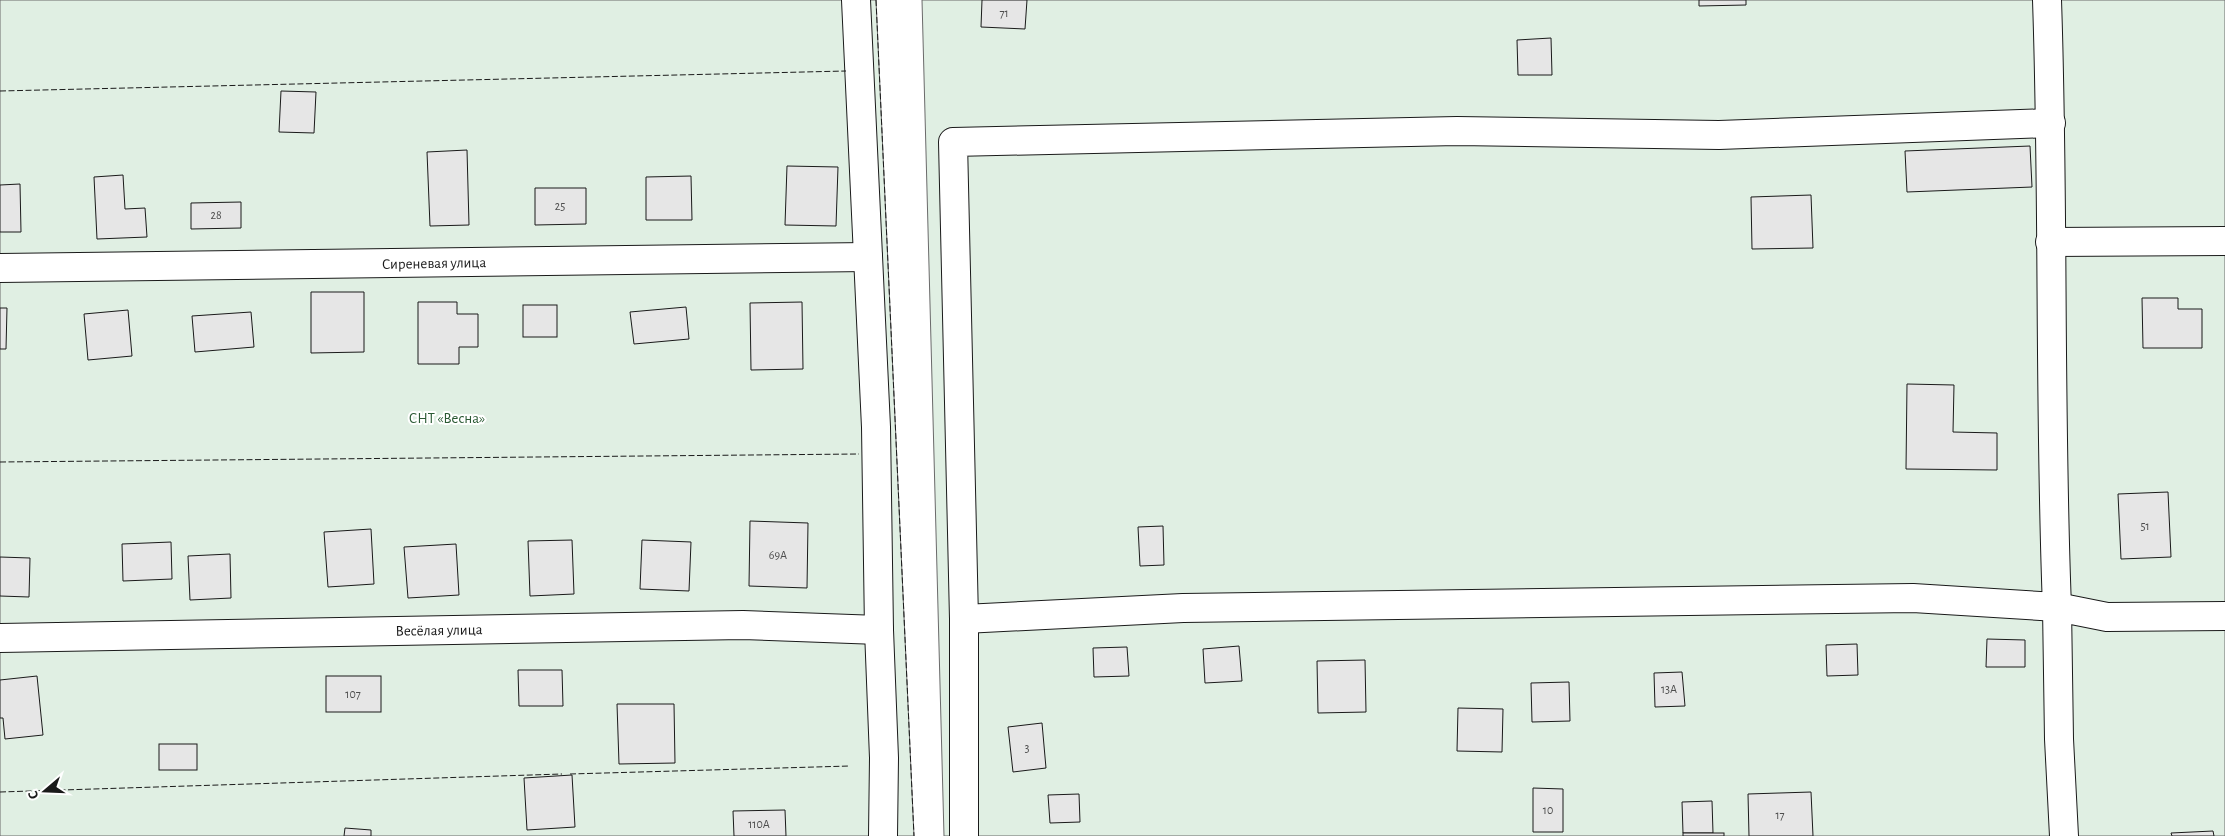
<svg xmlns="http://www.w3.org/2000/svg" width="2225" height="836" font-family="'Alegreya Sans',sans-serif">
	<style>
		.green { fill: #e0efe3; stroke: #6a6a6a }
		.building { fill: #e6e6e6; stroke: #1a1a1a }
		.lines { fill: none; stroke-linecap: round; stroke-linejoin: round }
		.street-casing { stroke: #1a1a1a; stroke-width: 30 }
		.street { stroke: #fff; stroke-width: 28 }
		.fence { stroke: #1a1a1a; stroke-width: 1; stroke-dasharray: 6 2.5; stroke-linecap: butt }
		.labels { text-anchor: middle; stroke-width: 4; stroke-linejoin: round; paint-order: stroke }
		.number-label { font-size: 12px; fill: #4d4d4d }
		.street-label { font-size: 15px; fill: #1a1a1a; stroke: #fff }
		.park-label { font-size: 15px; fill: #2b5a34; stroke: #fff }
	</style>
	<rect width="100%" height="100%" fill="#fff"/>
	<g class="green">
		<path d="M0,0H876L914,836H0Z"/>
		<path d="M922,0H2225V836H944Z"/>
	</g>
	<g class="building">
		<path d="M982,0H1027L1025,29L981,27Z"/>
		<path d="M1699,0H1746V5L1699,6Z"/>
		<path d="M1551,38L1552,75H1518L1517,40Z"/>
		<path d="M281,91L316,92L314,133L279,132Z"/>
		<path d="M2030,146L2032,187L1907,192L1905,151Z"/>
		<path d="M467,150L469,225L430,226L427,152Z"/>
		<path d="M787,166L838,167L836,226L785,225Z"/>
		<path d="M123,175L125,209L145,208L147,237L97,239L94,177Z"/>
		<path d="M691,176L692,220H646V177Z"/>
		<path d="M20,184L21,232H0V185Z"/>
		<path d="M535,188H586V224L535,225Z"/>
		<path d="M1811,195L1813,248L1752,249L1751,197Z"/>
		<path d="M241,202V228L191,229V203Z"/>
		<path d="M311,292H364V352L311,353Z"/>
		<path d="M2142,298H2178V309H2202V348H2143Z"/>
		<path d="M418,302H457V314H478V347H459V364H418Z"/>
		<path d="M802,302L803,369L751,370L750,303Z"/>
		<rect x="523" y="305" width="34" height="32"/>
		<path d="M686,307L689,339L634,344L630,312Z"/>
		<path d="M0,308H7L6,349H0Z"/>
		<path d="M128,310L132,356L88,360L84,314Z"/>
		<path d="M251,312L254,347L195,352L192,316Z"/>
		<path d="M1907,384L1954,385L1953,432L1997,433V470L1906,469Z"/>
		<path d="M2168,492L2171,557L2121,559L2118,494Z"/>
		<path d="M750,521L808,523L807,588L749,586Z"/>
		<path d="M1163,526L1164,565L1140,566L1138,527Z"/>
		<path d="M371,529L374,584L328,587L324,532Z"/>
		<path d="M572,540L574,594L530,596L528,541Z"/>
		<path d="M642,540L691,542L689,591L640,589Z"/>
		<path d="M171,542L172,579L123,581L122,544Z"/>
		<path d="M456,544L459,595L408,598L404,547Z"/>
		<path d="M230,554L231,598L190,600L188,556Z"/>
		<path d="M0,557L30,558L29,597L0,596Z"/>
		<path d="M1987,639L2025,640V667H1986Z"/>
		<path d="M1857,644L1858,675L1827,676L1826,645Z"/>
		<path d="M1239,646L1242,681L1205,683L1203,649Z"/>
		<path d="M1127,647L1129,676L1094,677L1093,648Z"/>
		<path d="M1365,660L1366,712L1318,713L1317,661Z"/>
		<path d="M518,670H562L563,706H519Z"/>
		<path d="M1682,672L1685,706L1655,707L1654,673Z"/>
		<path d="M37,676L43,735L5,739L3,718H0V680Z"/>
		<rect x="326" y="676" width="55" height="36"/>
		<path d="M1569,682L1570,721L1532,722L1531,683Z"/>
		<path d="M617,704H674L675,763L619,764Z"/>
		<path d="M1458,708L1503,709L1502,752L1457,751Z"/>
		<path d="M1042,723L1046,768L1013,772L1008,727Z"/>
		<rect x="159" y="744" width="38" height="26"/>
		<path d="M572,775L575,827L527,830L524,778Z"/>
		<path d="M1533,788L1563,789V832H1533Z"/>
		<path d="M1811,792L1813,836H1749L1748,794Z"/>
		<path d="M1079,794L1080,822L1050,823L1048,795Z"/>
		<path d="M1712,801L1713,833H1683L1682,802Z"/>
		<path d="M785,810L786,836H734L733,811Z"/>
		<path d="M345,828L371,830V836H344Z"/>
		<path d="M2213,831L2214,836H2172L2171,833Z"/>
		<rect x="1683" y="833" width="41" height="3"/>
	</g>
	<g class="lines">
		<g class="street-casing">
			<g id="street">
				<path d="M856,0L876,427L879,630L884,758L883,836"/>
				<path d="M2050,242L2225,241"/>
				<path d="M0,268L868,257"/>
				<path d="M964,619L1183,608L1913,598L2057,607C2049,405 2054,202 2047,0"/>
				<path d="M0,638L743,625L879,630"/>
				<path d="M964,836V619L953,142L1457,131L1719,135L2051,123"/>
				<path d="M2064,836L2059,739L2057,607L2107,617L2225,616"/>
			</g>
		</g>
		<use href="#street" class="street"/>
		<g class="fence">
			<path d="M876,0L914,836"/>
			<path d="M0,91L846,71"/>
			<path d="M0,462L859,454"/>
			<path d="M570,774L850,766"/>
			<path d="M0,792L562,774"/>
		</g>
	</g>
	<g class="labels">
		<g class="number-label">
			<text x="1004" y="17">71</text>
			<text x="560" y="210">25</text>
			<text x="216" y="219">28</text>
			<text x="2145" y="530">51</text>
			<text x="778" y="559">69А</text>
			<text x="1669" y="693">13А</text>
			<text x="353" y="698">107</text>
			<text x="1027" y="752">3</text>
			<text x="1548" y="814">10</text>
			<text x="1780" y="819">17</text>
			<text x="759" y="828">110А</text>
		</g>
		<g class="street-label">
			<text transform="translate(434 263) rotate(-1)" y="5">Сиреневая улица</text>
			<text transform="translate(439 630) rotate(-1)" y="5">Весёлая улица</text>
		</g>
		<g class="park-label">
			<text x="447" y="423">СНТ «Весна»</text>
		</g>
	</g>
	<g transform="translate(45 791) rotate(251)" stroke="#ffffff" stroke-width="4" paint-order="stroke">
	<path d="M0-4L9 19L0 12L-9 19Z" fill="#1a1a1a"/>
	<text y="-8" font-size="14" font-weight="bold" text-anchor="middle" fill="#1a1a1a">С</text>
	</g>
</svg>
